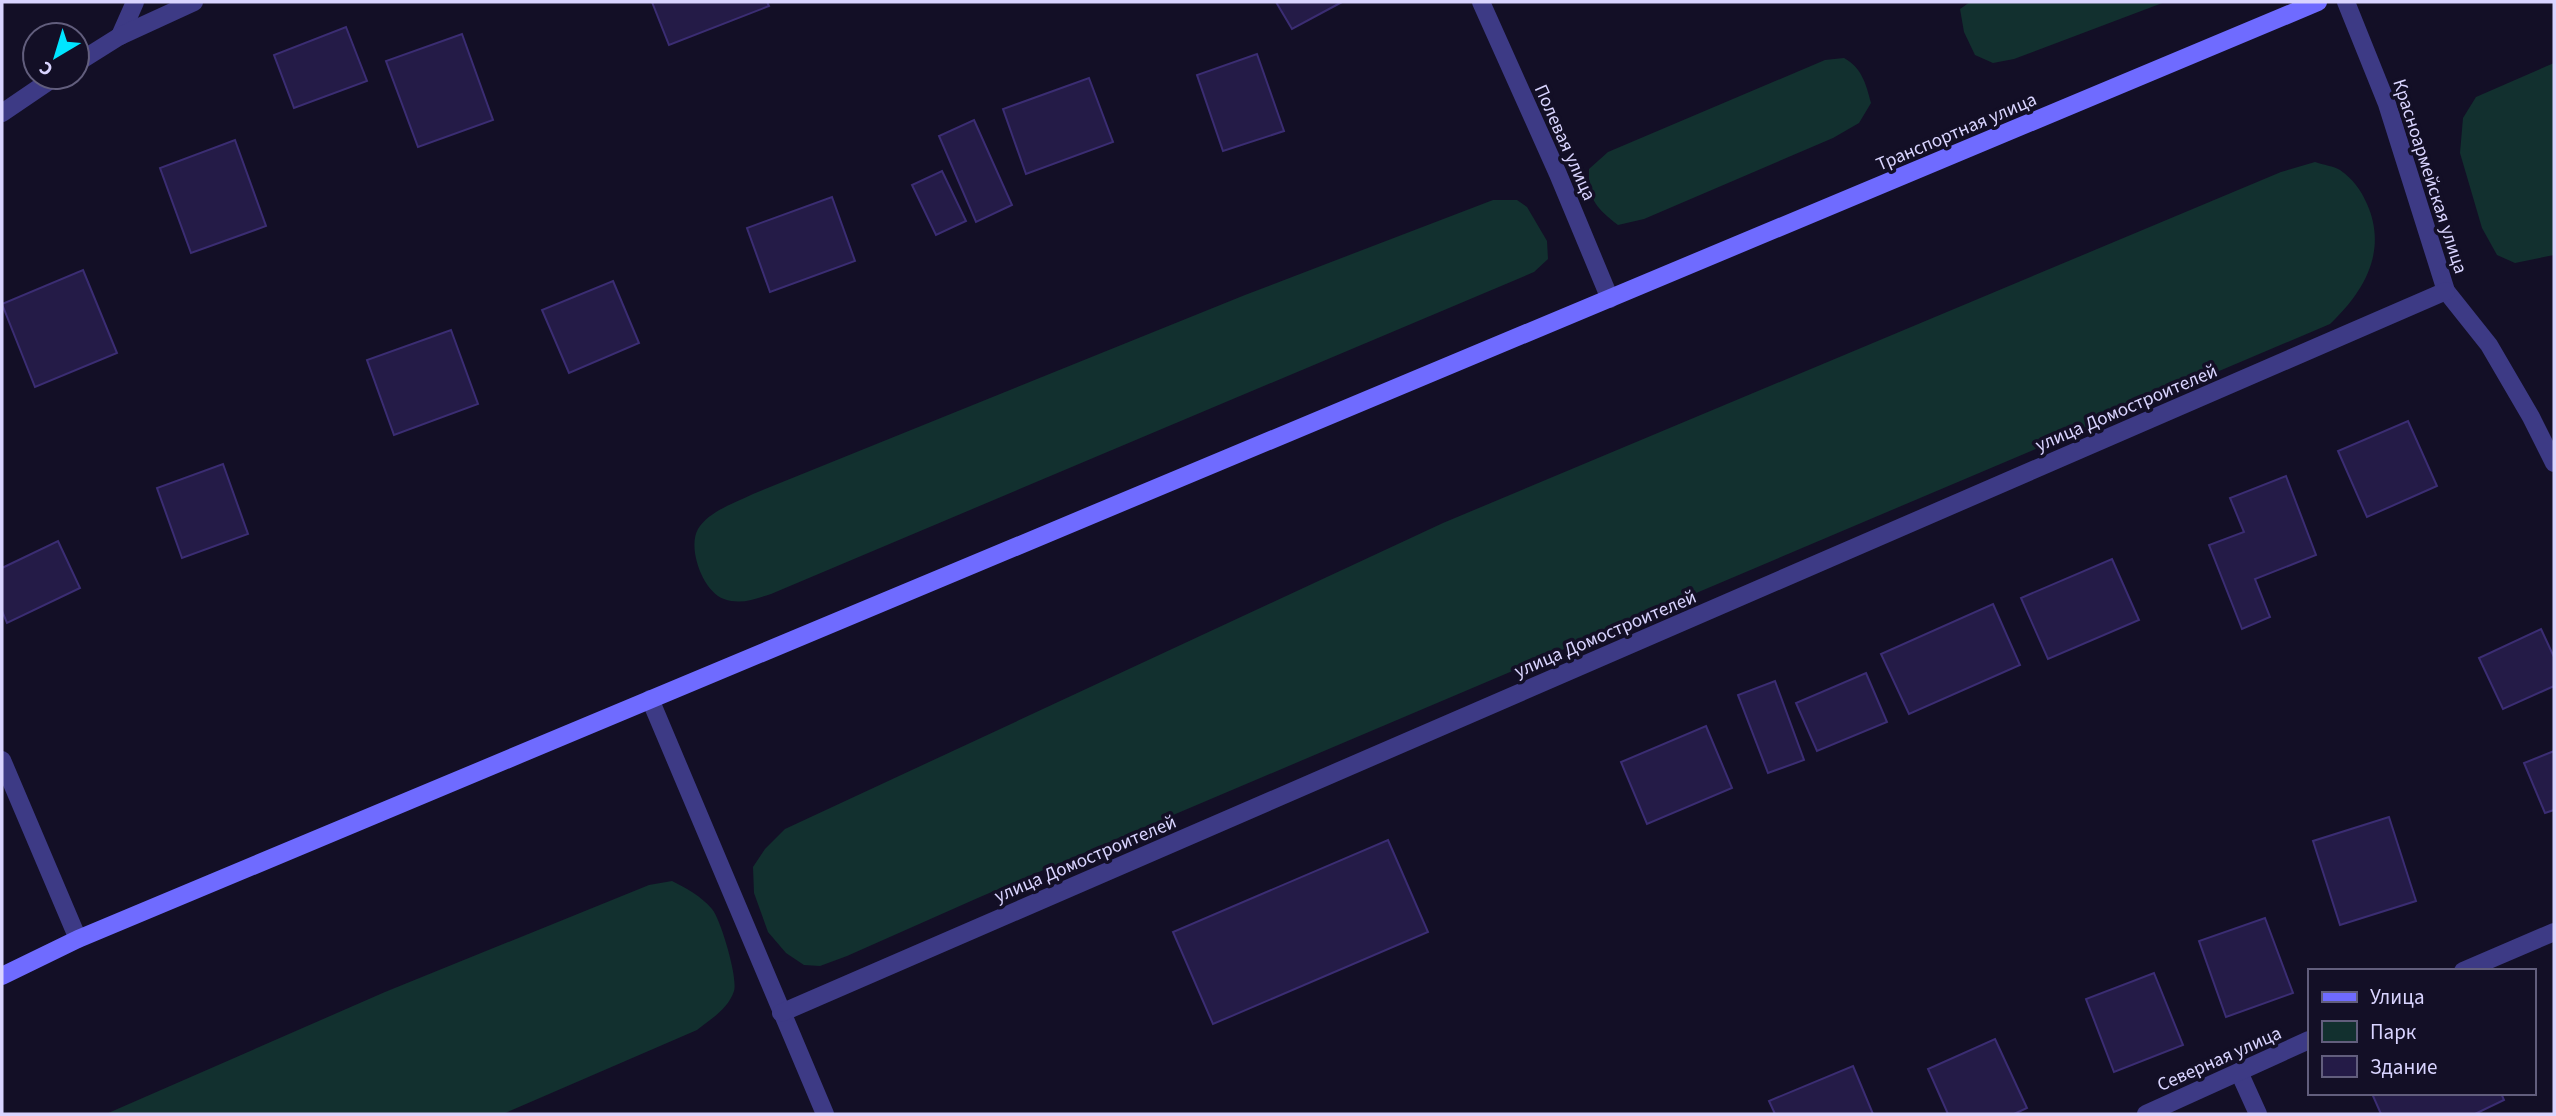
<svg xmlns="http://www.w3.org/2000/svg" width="2556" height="1116" font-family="'Source Sans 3',sans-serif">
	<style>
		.green { fill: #12302f }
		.building { fill: #241b47; stroke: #3b2d73; stroke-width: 2 }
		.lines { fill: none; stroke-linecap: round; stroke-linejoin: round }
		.street { stroke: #3d3a85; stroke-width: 18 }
		.secondary { stroke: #6f6bff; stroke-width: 18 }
		.labels { text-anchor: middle; stroke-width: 7; stroke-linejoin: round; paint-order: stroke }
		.street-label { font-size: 19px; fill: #d9d4ff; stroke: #130f26 }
	</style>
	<rect width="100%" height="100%" fill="#130f26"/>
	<g class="green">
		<path d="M1970,2H2165L2014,59L1993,63L1975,55L1964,32L1960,9Z"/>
		<path d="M1844,58C1862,68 1866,84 1871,103L1859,123L1833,138L1644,219L1618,225C1595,207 1588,199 1589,169L1608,152L1825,60Z"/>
		<path d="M2554,63V255L2515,263L2497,255L2482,228L2460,153L2463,118L2476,97Z"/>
		<path d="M2315,162C2323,165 2334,166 2340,170C2353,179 2361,190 2367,204C2388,251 2364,292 2330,324L980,897L847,956L820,966L804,965L786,953L768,932L754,893L753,867L765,849L785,829L1443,523L2281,172Z"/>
		<path d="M1493,200H1517L1527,207L1547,241L1548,259L1534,272L771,594C754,599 741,605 724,599C703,592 687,548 698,529C709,511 735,503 753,494L1245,295Z"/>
		<path d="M672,881C686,888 701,896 712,909C721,920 738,978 734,991C728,1009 711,1019 697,1030L503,1114H106L385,992L649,885Z"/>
	</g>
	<g class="building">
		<path d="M652,2H767L769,6L669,45Z"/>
		<path d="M1276,2H1342L1292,29Z"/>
		<path d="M346,27L367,81L294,108L274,55Z"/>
		<path d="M462,34L493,120L418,147L386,61Z"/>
		<path d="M1257,54L1284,131L1223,151L1197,75Z"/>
		<path d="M1089,78L1113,142L1026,174L1003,109Z"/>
		<path d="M974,120L1012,205L976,222L939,136Z"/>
		<path d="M235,140L266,226L191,253L160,168Z"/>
		<path d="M942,171L966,221L936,235L912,185Z"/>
		<path d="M832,197L855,261L770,292L747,228Z"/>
		<path d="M83,270L117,353L35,387L2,304Z"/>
		<path d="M613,281L639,343L569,373L542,310Z"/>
		<path d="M451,330L478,404L394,435L367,360Z"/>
		<path d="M2408,421L2437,486L2367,517L2338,451Z"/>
		<path d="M223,464L248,534L182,558L157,488Z"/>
		<path d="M2286,476L2316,555L2255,579L2270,617L2242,629L2209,545L2244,532L2230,498Z"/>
		<path d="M58,541L80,588L7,623L2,611V568Z"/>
		<path d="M2112,559L2139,620L2048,659L2021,598Z"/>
		<path d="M1993,604L2020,665L1909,714L1881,654Z"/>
		<path d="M2541,629L2554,657V686L2503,709L2479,658Z"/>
		<path d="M1866,673L1887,722L1817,751L1796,703Z"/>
		<path d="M1775,681L1804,760L1768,773L1738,695Z"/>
		<path d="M1706,726L1732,788L1647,824L1621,762Z"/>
		<path d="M2554,751V810L2545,813L2524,763Z"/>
		<path d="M2389,817L2416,901L2340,925L2313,841Z"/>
		<path d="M1388,840L1428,932L1213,1024L1173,932Z"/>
		<path d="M2265,918L2293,993L2226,1017L2199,941Z"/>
		<path d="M2154,973L2183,1045L2114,1072L2086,999Z"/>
		<path d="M1995,1039L2027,1108L2014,1114H1948L1928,1069Z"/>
		<path d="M1853,1066L1873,1114H1775L1769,1101Z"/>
		<path d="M2378,1093H2501L2504,1100L2475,1114H2381L2373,1096Z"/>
	</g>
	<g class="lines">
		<g class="street">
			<path d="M1481,2L1558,174L1610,299"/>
			<path d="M2346,2L2387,104L2446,291L2489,345L2531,417L2554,463"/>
			<path d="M120,36L135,2"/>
			<path d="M77,63L120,36L194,2"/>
			<path d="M2,113L55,77"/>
			<path d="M650,699L825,1114"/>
			<path d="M2,760L78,939"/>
			<path d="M2463,971L2554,932"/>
			<path d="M781,1013L2446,291"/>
			<path d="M2239,1072L2258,1114"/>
			<path d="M2146,1114L2309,1040"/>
		</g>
		<path class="secondary" d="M2,976L78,939L2318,2"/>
	</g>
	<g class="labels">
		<g class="street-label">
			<text transform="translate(1956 131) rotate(-23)" y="7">Транспортная улица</text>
			<text transform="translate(1566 142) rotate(66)" y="7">Полевая улица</text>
			<text transform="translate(2431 176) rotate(72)" y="7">Красноармейская улица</text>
			<text transform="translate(2126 407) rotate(-23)" y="7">улица Домостроителей</text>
			<text transform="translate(1605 633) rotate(-23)" y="7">улица Домостроителей</text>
			<text transform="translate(1085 858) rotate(-23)" y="7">улица Домостроителей</text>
			<text transform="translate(2219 1058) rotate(-24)" y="7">Северная улица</text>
		</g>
	</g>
	<rect width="2556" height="1116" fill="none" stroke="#d9d4ff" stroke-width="7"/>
	<rect x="2308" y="969" width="228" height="126" fill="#130f26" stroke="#625e7d" stroke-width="2"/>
	<rect x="2322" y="992" width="35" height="10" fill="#6f6bff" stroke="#625e7d" stroke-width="2"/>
	<text x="2370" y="1004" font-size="21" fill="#d9d4ff">Улица</text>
	<rect x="2322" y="1021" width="35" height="21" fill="#12302f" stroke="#625e7d" stroke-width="2"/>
	<text x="2370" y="1039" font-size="21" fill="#d9d4ff">Парк</text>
	<rect x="2322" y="1056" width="35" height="21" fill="#241b47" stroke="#625e7d" stroke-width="2"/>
	<text x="2370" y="1074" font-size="21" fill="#d9d4ff">Здание</text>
	<g transform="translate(56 56) rotate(218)"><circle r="33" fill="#130f26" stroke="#625e7d" stroke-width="2"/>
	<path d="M0-5L12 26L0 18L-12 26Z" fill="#00e5ff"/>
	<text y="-10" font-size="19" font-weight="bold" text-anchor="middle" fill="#d9d4ff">С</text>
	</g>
</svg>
